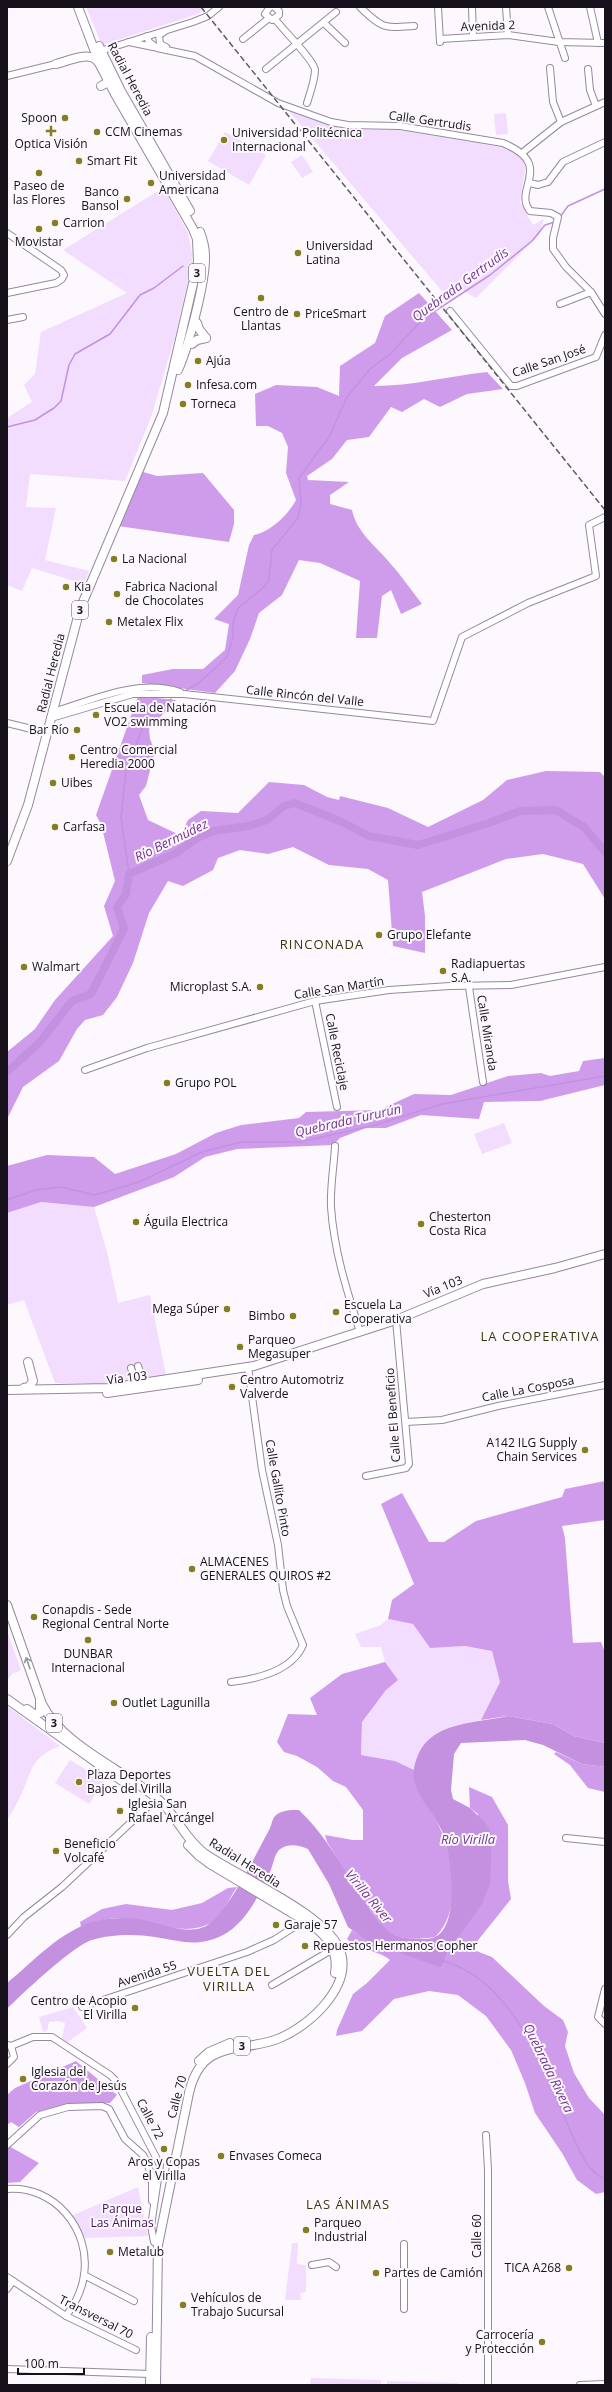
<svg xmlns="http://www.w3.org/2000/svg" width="612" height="2392" font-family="'Open Sans',sans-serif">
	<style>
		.green { fill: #f2ddfe }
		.forest { fill: #cf9cec }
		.water { fill: #c491e1 }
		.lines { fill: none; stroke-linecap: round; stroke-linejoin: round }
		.stream { stroke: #c491e1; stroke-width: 1.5 }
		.river { stroke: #c491e1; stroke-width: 8 }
		.minor-casing { stroke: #96889f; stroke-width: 8 }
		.major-casing { stroke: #96889f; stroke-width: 10 }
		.minor { stroke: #fff; stroke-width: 6 }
		.major { stroke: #fff; stroke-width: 8 }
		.rail { stroke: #5e5962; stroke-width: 1.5; stroke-dasharray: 6 3; stroke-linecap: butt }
		.oneway { stroke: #969498 }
		.poi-dot { fill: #867c22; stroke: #fcf8fe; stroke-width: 1.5 }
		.labels { text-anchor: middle; stroke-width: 4; stroke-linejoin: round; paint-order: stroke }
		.shield { fill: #fcf8fe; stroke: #5b565e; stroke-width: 1 }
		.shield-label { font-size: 11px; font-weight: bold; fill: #16111a }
		.street-label { font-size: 12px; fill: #16111a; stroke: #fcf8fe }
		.poi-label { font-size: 12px; fill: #16111a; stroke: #fcf8fe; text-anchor: start }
		.park-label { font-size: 12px; fill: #421158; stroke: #fcf8fe }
		.water-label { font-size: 13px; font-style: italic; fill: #733492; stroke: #fcf8fe }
		.neighbourhood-label { font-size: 13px; letter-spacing: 1px; fill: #3c380d; stroke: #fcf8fe }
	</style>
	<rect width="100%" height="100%" fill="#fcf8fe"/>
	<g class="green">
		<path d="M86,7H207L198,14L102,45Z"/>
		<path d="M289,111L346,130H399L511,149L526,163L520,202L533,225L544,219L539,235L476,298L462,290L446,296Z"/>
		<path d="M506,113L508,134L496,135L494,114Z"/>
		<path d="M225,132L266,155L249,185L208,161Z"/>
		<path d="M302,155L313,172L302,178L291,162Z"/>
		<path d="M163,188L188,233L192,253V263L175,337L151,417L125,481L30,474L26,507L56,508L45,560L89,571L84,584L32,568L22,591L7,585V418L32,402L24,385L35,374L41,332L127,293L63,250Z"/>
		<path d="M504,1123L512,1143L482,1154L474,1134Z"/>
		<path d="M41,1202L94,1207L107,1252L118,1303L150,1295L166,1375L97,1384L55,1383L24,1300L7,1305V1213Z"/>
		<path d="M388,1619L413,1624L430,1648L465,1646L492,1651L500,1682L481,1720C446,1728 424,1732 414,1770L395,1761L361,1755L362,1722L386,1690L398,1680L385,1662L381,1647H361L355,1634L381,1625Z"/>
		<path d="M7,1631L21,1670L12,1674L7,1681Z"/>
		<path d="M7,1706L60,1746C30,1758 33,1769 21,1795C17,1804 12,1812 7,1820Z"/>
		<path d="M70,1760L104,1781L89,1804L55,1783Z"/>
		<path d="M73,2007L87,2028L68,2042L62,2039L65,2023L58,2021L49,2022L47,2031L43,2032L39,2017Z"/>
		<path d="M138,2187L148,2236L85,2238L71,2216Z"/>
		<path d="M292,2243H298L297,2264L306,2265V2291L300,2294L302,2300H285Z"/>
		<path d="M311,2378L381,2380V2385H310Z"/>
		<path d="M387,2381L458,2383V2385H387Z"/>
	</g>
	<g class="forest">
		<path d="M419,293L452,330L402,358L374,386C412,386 449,376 487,372L503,389L467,394L440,407L424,399L402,412L391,407L369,437L347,440L332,459L307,476L308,480L349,482L330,495V504L352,510C357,533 375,545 389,562C401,575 411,590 422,604L401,614L391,590L382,596L377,638H356L360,581L320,563L299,560L282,595L259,613L250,639L235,671L215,693L142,683V675L173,669H203L225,650L229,624L214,619L238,595L249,545L254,535C270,532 288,515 296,500L286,473L288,447L282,433L268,426H256L255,394L276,385L317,387L339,396L340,366L375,343L385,316Z"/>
		<path d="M140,471L157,476L203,473L234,510V524L229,542L118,526Z"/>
		<path d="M138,696L176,700L149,729L150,739L155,751L146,786L139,795L148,820L188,839L193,830L185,826L188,820L201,811L238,813L269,782L304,785L327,797L339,800L340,796L388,808L428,827L483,800L507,780L546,771L600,772L605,777V899L583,864L543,854L506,859L422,892L425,916V953L393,946L388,880L368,869L329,865L293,847L268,854L240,850L218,858L213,870L183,886L168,881L149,913L133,963L117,997L103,1015L85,1020L77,1029L59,1061L23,1087L7,1119V1052L35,1029L55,1000L113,936L104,906L115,881L101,824L96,815Z"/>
		<path d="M605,1058V1085L540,1101L484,1102L479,1119L421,1115L386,1128H366L340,1138L333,1145L237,1149L205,1157L174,1177L94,1207L41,1202L7,1213V1166L47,1155L94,1157L115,1174L176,1154L216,1133L241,1125L299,1118L306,1112L379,1110L414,1094L451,1095L508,1076L541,1073L550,1076L579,1071L583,1061Z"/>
		<path d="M605,1481V1520L562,1526L565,1538L573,1643L601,1642L605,1652V1743L574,1736L553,1724L508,1716L481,1720L500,1682L492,1651L465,1646L430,1648L413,1624L388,1619L392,1600L414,1584L381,1504L402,1493L429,1542H444L476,1521L562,1497L565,1489Z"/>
		<path d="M385,1662L398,1680L386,1690L362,1722L361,1755L395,1761L414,1770C413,1796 434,1810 442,1833C454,1863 461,1913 435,1937C420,1939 404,1941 390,1933C373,1922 341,1862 327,1842L325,1835L353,1840H363V1810L346,1787L333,1781L317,1767L297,1756L284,1752L277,1742L288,1714L317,1715L310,1698L342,1674Z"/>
		<path d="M556,1752L582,1764L605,1767V1792L588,1788L570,1765L554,1754Z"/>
		<path d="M469,1787L492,1797L508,1825V1881L511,1899L471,1949L492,1957L544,2006L563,2020L568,2032L565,2046L574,2073L589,2098L605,2115V2192L596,2194L577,2180L562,2153L535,2113L525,2083L511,2050L486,2016L458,1995L429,1991L394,1999L362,2031L336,2036L337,2030L353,1994L367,1983L390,1960C377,1949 358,1951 347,1939L352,1930C380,1949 411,1954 442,1968L448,1952L458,1939L478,1814L470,1808Z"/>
		<path d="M237,1887C230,1897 225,1910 217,1918C191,1942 150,1919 120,1918C107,1918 93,1923 81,1927L80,1922L102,1909L126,1904L172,1910L202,1903L228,1888Z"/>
		<path d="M76,2061L117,2095L110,2103H73L36,2112L19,2127L11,2122L7,2125V2095L15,2088Z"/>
		<path d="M7,2145L39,2163L20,2182L7,2183Z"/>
	</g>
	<path class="water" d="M508,1716L553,1724L574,1736L605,1743V1767L582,1764L543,1745L525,1740L461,1743L454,1754L451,1790L453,1799L470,1808L486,1823L491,1834V1866L490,1884L482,1904L448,1952L442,1968L369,1942L348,1927L329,1884L308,1849C298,1845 288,1843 279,1850C274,1855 273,1866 270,1872C259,1895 246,1923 223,1935C198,1948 181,1941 155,1937C136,1934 111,1934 92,1940C74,1945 22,1994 7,2009V1983C34,1961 61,1930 96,1921C109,1918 125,1917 138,1919C160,1922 189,1938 209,1924C229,1910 255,1856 268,1832C271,1828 272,1819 275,1816C281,1810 291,1810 299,1810C320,1830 336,1855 351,1880C362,1897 373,1918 388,1931C396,1938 410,1939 420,1939C424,1939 431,1939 435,1937C461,1925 451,1852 442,1831C434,1814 419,1800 414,1781C412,1773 415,1762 418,1755C432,1721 479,1723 508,1716Z"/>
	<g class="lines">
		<g class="stream">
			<path d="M560,217L568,206L605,189"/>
			<path d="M7,427L35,420L54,408L61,401L69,365L75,354L110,334L140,295L154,288L183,266"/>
			<path d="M185,691L200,682L227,657L233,637V622L238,608L264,587L269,580L272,550L298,518L301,502L299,478L329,437L347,397L370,369L389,355L423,319L490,275L532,241L545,225L555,222"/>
			<path d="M129,874L121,817L126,772L147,716L171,699"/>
			<path d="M7,1200L36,1190L61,1187L95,1195L139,1182L202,1152L241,1142H300L375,1125L442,1104L605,1076"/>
			<path d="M444,1961C512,1981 541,2064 567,2123C575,2141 586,2172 605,2179"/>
		</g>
		<path class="river" d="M7,1072L40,1042L72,1001L91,994L124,929L117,907L126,894L129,874L176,853L197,838L214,831L248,826L267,820L284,806L295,803L342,822L369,836L418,845L489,823L520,811L556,810L584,827L605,852"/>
		<g class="minor-casing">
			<g id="minor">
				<path d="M270,7L265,14L272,20L279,15V11L274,7"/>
				<path d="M360,7C383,29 383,28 414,26"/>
				<path d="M438,7L440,42"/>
				<path d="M472,7L473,37"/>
				<path d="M506,7L508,35"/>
				<path d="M548,7L565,58"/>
				<path d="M590,7L598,43"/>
				<path d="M275,19C283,30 314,60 315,70C315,80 310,93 307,103"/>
				<path d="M324,23L345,43"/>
				<path d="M164,32L159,35L160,44L166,47"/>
				<path d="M147,36L149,42L157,48L195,56L278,103L331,122L348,125L400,126L503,143C556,165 512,189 530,211L551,213L558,217L553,238V249L566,267L591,292L605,314"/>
				<path d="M243,39L268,19"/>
				<path d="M440,39L508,35L559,42L605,43"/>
				<path d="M129,42L153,47"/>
				<path d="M97,52L193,22L208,16L219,7"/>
				<path d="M550,68L553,102L561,122"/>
				<path d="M266,69L336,12"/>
				<path d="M588,69L590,90L596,106"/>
				<path d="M7,76L60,63"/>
				<path d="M522,153L561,122L605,102"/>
				<path d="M530,183L538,185L548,182L563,162L605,142"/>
				<path d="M7,233L61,270L64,275L62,279L56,283L7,293"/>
				<path d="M560,304L591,292"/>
				<path d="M450,311L511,386H517L596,357L605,335"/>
				<path d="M7,320L23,317"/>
				<path d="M53,712C93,700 138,678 180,692"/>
				<path d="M51,718L133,694H184L433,721L462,637L528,603L596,576L589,525L605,517"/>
				<path d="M7,723L48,733"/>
				<path d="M469,987L483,1082"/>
				<path d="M315,1001L337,1107"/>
				<path d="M85,1070L147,1048L315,1001L389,990L450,986L511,985L605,967"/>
				<path d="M335,1146C334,1166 330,1187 331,1207C334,1251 347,1291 360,1332"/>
				<path d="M138,1366L143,1382"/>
				<path d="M131,1368L136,1383"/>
				<path d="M406,1422L442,1420L498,1406L605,1385"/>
				<path d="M366,1476L406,1468L409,1464L396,1320"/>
				<path d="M231,1682C257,1679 292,1671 303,1645L287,1606L283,1590L278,1545L262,1470L248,1367"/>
				<path d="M566,1838L605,1842"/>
				<path d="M7,1935L24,1917L62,1887L157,1798"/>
				<path d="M272,1985L333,1949"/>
				<path d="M605,1989L598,2017L605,2024"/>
				<path d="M82,2007L247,1952L274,1940L305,1920"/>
				<path d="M7,2045L11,2046L33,2037H52L110,2075L117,2082L160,2165L151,2226L154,2242L158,2243"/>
				<path d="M7,2064L14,2057L11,2046"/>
				<path d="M486,2135L488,2170V2385"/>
				<path d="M7,2145L40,2115L68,2107L102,2106L109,2109L125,2139L143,2155L147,2162L152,2178V2201"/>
				<path d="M7,2189C54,2185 91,2229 84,2275C82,2291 75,2304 66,2316"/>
				<path d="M312,2265L329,2262L336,2267"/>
				<path d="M84,2275L134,2301"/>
				<path d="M7,2277L66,2316L136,2350"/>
				<path d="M7,2289L13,2281"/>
				<path d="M404,2309V2244"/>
				<path d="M7,2369L150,2374"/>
				<path d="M580,2385L605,2384"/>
			</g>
		</g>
		<g class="major-casing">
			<g id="major">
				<path d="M99,46L121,91L190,211"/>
				<path d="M56,64C68,61 90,50 98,62"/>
				<path d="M101,86L110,81L113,82"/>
				<path d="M197,323L199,329L206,338"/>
				<path d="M192,344L197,340L206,338"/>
				<path d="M178,370C188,348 206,281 205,256C205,248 203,240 200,232"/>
				<path d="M7,861L28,805L80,609L163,413L198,262L197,239L193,229L115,94L100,65L78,7"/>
				<path d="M24,1388L29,1387L33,1381L28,1362"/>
				<path d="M7,1390L109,1388L254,1366L396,1320L483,1284L555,1268L605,1254"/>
				<path d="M107,1393L198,1380"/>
				<path d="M7,1605L42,1704C64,1747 123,1769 159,1800C176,1815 185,1839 204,1853C236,1876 330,1915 341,1953C351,1988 309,2026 280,2038C241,2054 202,2037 189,2093L158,2245L156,2385"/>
				<path d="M7,1699L125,1783"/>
				<path d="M27,1709L34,1714L40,1713V1701"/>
				<path d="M188,1845L198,1855L210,1864L302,1919"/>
				<path d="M318,1930C331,1941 338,1956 335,1973"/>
				<path d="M199,2061L209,2052L230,2043"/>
				<path d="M150,2385L151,2337"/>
			</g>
		</g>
		<use href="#minor" class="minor"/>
		<use href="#major" class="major"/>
		<path class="rail" d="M201,7L605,510"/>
	</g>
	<defs><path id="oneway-shaft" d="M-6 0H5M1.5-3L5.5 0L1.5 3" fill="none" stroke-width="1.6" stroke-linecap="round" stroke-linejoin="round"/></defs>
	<use class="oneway" href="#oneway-shaft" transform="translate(28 1663) rotate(-109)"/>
	<g class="poi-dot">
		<circle cx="65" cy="118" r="4"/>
		<path d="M49 125h4v4h4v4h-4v4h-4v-4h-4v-4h4z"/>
		<circle cx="97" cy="132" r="4"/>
		<circle cx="224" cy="140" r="4"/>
		<circle cx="79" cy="161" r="4"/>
		<circle cx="39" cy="173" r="4"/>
		<circle cx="151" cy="183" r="4"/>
		<circle cx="127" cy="199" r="4"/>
		<circle cx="55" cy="223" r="4"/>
		<circle cx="39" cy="229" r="4"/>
		<circle cx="298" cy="253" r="4"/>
		<circle cx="261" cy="298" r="4"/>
		<circle cx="297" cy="314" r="4"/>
		<circle cx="198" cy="361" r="4"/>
		<circle cx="188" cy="385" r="4"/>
		<circle cx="183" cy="404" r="4"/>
		<circle cx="114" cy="559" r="4"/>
		<circle cx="66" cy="587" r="4"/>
		<circle cx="117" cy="594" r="4"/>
		<circle cx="109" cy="622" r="4"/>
		<circle cx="96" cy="715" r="4"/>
		<circle cx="77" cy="730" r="4"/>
		<circle cx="72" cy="757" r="4"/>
		<circle cx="53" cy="783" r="4"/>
		<circle cx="55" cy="827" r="4"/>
		<circle cx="379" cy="935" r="4"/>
		<circle cx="24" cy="967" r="4"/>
		<circle cx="443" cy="971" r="4"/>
		<circle cx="260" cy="987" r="4"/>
		<circle cx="167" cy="1083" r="4"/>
		<circle cx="136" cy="1222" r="4"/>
		<circle cx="421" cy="1224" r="4"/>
		<circle cx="227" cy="1309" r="4"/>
		<circle cx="336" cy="1312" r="4"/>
		<circle cx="293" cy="1316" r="4"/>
		<circle cx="240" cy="1347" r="4"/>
		<circle cx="232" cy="1387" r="4"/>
		<circle cx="585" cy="1450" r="4"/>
		<circle cx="192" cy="1569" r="4"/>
		<circle cx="34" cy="1617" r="4"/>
		<circle cx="88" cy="1640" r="4"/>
		<circle cx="114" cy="1703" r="4"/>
		<circle cx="79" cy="1782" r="4"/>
		<circle cx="120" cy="1811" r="4"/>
		<circle cx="56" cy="1851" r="4"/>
		<circle cx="276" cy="1925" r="4"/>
		<circle cx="305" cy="1946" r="4"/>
		<circle cx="135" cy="2008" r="4"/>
		<circle cx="23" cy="2079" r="4"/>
		<circle cx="164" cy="2149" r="4"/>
		<circle cx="221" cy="2156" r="4"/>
		<circle cx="306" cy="2230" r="4"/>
		<circle cx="110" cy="2252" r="4"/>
		<circle cx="569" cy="2268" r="4"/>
		<circle cx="376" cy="2273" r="4"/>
		<circle cx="183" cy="2305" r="4"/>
		<circle cx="542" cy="2342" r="4"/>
	</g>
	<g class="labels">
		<g class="shield">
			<rect x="189" y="264" width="16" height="18" rx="3"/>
			<rect x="72" y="601" width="16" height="18" rx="3"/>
			<rect x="46" y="1714" width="16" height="18" rx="3"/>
			<rect x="234" y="2037" width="16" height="18" rx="3"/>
		</g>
		<g class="shield-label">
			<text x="197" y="277">3</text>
			<text x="80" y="614">3</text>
			<text x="54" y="1727">3</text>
			<text x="242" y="2050">3</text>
		</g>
		<g class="street-label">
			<text transform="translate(488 26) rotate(-2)" y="4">Avenida 2</text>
			<text transform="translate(130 79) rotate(62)" y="4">Radial Heredia</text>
			<text transform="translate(430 121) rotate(8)" y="4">Calle Gertrudis</text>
			<text transform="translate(549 361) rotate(-19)" y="4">Calle San José</text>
			<text transform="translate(51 673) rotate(-76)" y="4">Radial Heredia</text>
			<text transform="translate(305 696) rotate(6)" y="4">Calle Rincón del Valle</text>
			<text transform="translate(339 988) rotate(-9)" y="4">Calle San Martín</text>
			<text transform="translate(487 1033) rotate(81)" y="4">Calle Miranda</text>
			<text transform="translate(337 1052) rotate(79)" y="4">Calle Reciclaje</text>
			<text transform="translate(443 1287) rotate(-22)" y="4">Vía 103</text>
			<text transform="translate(127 1378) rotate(-7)" y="4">Vía 103</text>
			<text transform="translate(528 1389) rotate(-11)" y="4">Calle La Cosposa</text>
			<text transform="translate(393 1415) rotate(-94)" y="4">Calle El Beneficio</text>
			<text transform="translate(278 1488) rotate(80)" y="4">Calle Gallito Pinto</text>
			<text transform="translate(245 1863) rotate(32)" y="4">Radial Heredia</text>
			<text transform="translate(147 1974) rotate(-18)" y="4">Avenida 55</text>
			<text transform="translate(177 2097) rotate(-75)" y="4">Calle 70</text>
			<text transform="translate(150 2119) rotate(62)" y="4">Calle 72</text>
			<text transform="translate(477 2236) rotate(-90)" y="4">Calle 60</text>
			<text transform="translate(96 2317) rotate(27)" y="4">Transversal 70</text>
		</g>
		<g class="poi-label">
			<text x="57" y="122" text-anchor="end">Spoon</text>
			<text x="105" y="136">CCM Cinemas</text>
			<text x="232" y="137">Universidad Politécnica<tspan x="232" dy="14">Internacional</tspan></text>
			<text x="51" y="148" text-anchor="middle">Optica Visión</text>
			<text x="87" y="165">Smart Fit</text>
			<text x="159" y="180">Universidad<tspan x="159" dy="14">Americana</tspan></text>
			<text x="39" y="190" text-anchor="middle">Paseo de<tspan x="39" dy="14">las Flores</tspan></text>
			<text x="119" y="196" text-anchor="end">Banco<tspan x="119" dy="14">Bansol</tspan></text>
			<text x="63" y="227">Carrion</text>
			<text x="39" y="246" text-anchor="middle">Movistar</text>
			<text x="306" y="250">Universidad<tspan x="306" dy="14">Latina</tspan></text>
			<text x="261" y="316" text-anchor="middle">Centro de<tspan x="261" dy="14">Llantas</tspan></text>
			<text x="305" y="318">PriceSmart</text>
			<text x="206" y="365">Ajúa</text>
			<text x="196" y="389">Infesa.com</text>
			<text x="191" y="408">Torneca</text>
			<text x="122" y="563">La Nacional</text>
			<text x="74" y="591">Kia</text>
			<text x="125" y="591">Fabrica Nacional<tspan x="125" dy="14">de Chocolates</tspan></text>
			<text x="117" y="626">Metalex Flix</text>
			<text x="104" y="712">Escuela de Natación<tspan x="104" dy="14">VO2 swimming</tspan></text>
			<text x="69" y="734" text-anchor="end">Bar Río</text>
			<text x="80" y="754">Centro Comercial<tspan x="80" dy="14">Heredia 2000</tspan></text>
			<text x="61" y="787">Uibes</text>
			<text x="63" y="831">Carfasa</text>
			<text x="387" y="939">Grupo Elefante</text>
			<text x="451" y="968">Radiapuertas<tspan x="451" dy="14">S.A.</tspan></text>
			<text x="32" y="971">Walmart</text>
			<text x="252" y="991" text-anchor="end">Microplast S.A.</text>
			<text x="175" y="1087">Grupo POL</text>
			<text x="429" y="1221">Chesterton<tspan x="429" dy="14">Costa Rica</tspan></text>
			<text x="144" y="1226">Águila Electrica</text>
			<text x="344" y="1309">Escuela La<tspan x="344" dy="14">Cooperativa</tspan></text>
			<text x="219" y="1313" text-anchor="end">Mega Súper</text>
			<text x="285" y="1320" text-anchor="end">Bimbo</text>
			<text x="248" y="1344">Parqueo<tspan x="248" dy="14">Megasuper</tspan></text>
			<text x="240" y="1384">Centro Automotriz<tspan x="240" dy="14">Valverde</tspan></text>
			<text x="577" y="1447" text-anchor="end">A142 ILG Supply<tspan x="577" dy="14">Chain Services</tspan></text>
			<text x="200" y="1566">ALMACENES<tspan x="200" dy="14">GENERALES QUIROS #2</tspan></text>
			<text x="42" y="1614">Conapdis - Sede<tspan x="42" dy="14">Regional Central Norte</tspan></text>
			<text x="88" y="1658" text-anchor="middle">DUNBAR<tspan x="88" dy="14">Internacional</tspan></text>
			<text x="122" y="1707">Outlet Lagunilla</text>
			<text x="87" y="1779">Plaza Deportes<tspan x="87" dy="14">Bajos del Virilla</tspan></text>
			<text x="128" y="1808">Iglesia San<tspan x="128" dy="14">Rafael Arcángel</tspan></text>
			<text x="64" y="1848">Beneficio<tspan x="64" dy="14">Volcafé</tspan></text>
			<text x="284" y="1929">Garaje 57</text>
			<text x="313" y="1950">Repuestos Hermanos Copher</text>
			<text x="127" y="2005" text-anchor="end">Centro de Acopio<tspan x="127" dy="14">El Virilla</tspan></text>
			<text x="31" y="2076">Iglesia del<tspan x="31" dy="14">Corazón de Jesús</tspan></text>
			<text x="229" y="2160">Envases Comeca</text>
			<text x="164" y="2166" text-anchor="middle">Aros y Copas<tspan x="164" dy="14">el Virilla</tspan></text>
			<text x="314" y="2227">Parqueo<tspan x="314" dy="14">Industrial</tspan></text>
			<text x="118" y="2256">Metalub</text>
			<text x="561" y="2272" text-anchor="end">TICA A268</text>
			<text x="384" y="2277">Partes de Camión</text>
			<text x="191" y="2302">Vehículos de<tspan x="191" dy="14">Trabajo Sucursal</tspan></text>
			<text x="534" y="2339" text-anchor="end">Carrocería<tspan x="534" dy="14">y Protección</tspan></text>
		</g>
		<g class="park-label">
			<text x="122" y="2213">Parque<tspan x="122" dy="14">Las Ánimas</tspan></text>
		</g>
		<g class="water-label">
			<text transform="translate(460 284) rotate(-36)" y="5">Quebrada Gertrudis</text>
			<text transform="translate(171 840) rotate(-26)" y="5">Río Bermúdez</text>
			<text transform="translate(348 1120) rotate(-13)" y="5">Quebrada Tururún</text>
			<text x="468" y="1844">Río Virilla</text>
			<text transform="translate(369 1896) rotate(50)" y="5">Virilla River</text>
			<text transform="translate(549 2068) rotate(64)" y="5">Quebrada Rivera</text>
		</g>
		<g class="neighbourhood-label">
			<text x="322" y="949">RINCONADA</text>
			<text x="540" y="1341">LA COOPERATIVA</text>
			<text x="229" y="1976">VUELTA DEL<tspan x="229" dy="15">VIRILLA</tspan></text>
			<text x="348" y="2209">LAS ÁNIMAS</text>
		</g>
	</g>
	<rect width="612" height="2392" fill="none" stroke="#16111a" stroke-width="16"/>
	<path d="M18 2368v6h66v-6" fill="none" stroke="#16111a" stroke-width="2"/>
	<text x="24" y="2368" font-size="12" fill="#16111a" stroke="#fcf8fe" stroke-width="3" paint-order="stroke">100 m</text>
</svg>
